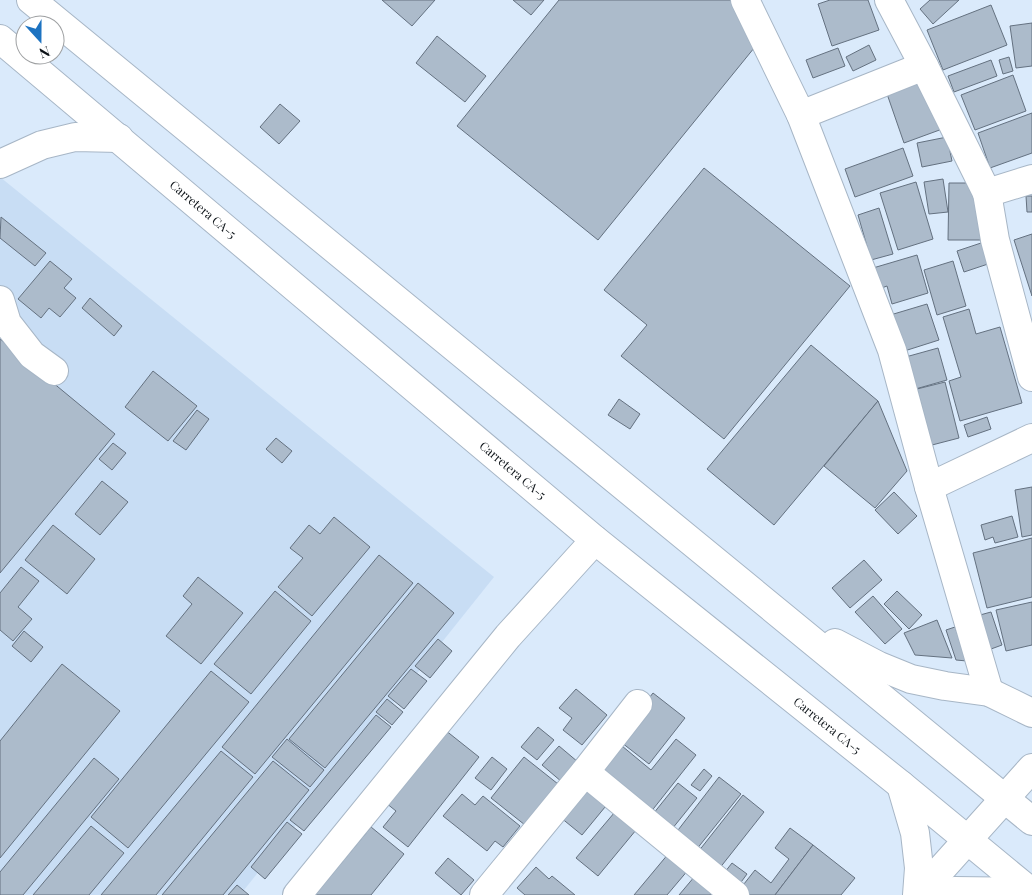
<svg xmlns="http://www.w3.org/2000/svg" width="1032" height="895" font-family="'Playfair Display',serif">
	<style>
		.built { fill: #c8ddf4 }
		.building { fill: #acbbcb; stroke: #647180 }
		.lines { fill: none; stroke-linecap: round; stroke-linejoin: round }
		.minor-casing { stroke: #a7b6c6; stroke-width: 30 }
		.highway-casing { stroke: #a7b6c6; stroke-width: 30 }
		.minor { stroke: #fff; stroke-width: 28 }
		.highway { stroke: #fff; stroke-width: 28 }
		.labels { text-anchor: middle; stroke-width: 4; stroke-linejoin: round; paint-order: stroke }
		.street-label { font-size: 12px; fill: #0c1217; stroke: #fff }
	</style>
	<rect width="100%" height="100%" fill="#daeafb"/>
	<path class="built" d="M0,177L494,577L240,895H0Z"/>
	<g class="building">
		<path d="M382,0H435L412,26Z"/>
		<path d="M513,0H544L531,15Z"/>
		<path d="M559,0H743L763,37L598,240L457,126Z"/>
		<path d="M830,0H868L879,30L832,46L818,4Z"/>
		<path d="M930,0H959L933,24L920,9Z"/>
		<path d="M991,5L1007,45L943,70L927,30Z"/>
		<path d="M1032,23V66L1016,68L1010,26Z"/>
		<path d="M437,36L486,76L465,102L416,63Z"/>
		<path d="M869,45L876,60L853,71L846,57Z"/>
		<path d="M838,48L845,66L813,78L806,60Z"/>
		<path d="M1009,57L1013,71L1003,74L999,60Z"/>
		<path d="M991,60L997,76L954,92L948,76Z"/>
		<path d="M1013,75L1026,111L975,130L961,95Z"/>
		<path d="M927,76L945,128L904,143L886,91Z"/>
		<path d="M280,104L300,121L279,144L260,127Z"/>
		<path d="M1032,113V153L990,168L978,133Z"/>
		<path d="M947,137L952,161L922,167L917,143Z"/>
		<path d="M903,148L913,176L855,197L845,169Z"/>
		<path d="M704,168L850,286L724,439L621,356L647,325L604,290Z"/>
		<path d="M943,179L948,212L929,214L924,182Z"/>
		<path d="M916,182L933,239L898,250L880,193Z"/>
		<path d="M949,183H981V240H948Z"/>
		<path d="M1026,196H1032V212H1027Z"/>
		<path d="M879,208L893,254L871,260L858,215Z"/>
		<path d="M1,217L46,253L35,266L0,238Z"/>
		<path d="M1032,234V296L1014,240Z"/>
		<path d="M990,240L997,261L964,272L957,251Z"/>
		<path d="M917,255L928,293L892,304L887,286L879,289L873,268Z"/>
		<path d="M50,261L72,279L64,288L76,298L60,317L49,308L41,318L18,299Z"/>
		<path d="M953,261L966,306L937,315L924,270Z"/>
		<path d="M90,298L122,326L114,336L82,308Z"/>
		<path d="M927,304L939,340L898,353L887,316Z"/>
		<path d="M969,309L976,334L1000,327L1022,403L960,421L949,381L961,377L943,317Z"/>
		<path d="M0,339L115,434L0,573Z"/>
		<path d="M811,345L878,401L774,525L707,469Z"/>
		<path d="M938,348L947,380L912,390L902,358Z"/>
		<path d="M153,371L197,406L168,441L125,407Z"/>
		<path d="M945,382L959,438L932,445L917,389Z"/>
		<path d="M619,399L640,414L630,429L608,415Z"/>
		<path d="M878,401L907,471L875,508L824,466Z"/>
		<path d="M197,410L209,419L186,450L173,441Z"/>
		<path d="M987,417L991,429L968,437L964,425Z"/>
		<path d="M276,438L292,451L282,463L266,449Z"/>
		<path d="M113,443L126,453L112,470L99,459Z"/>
		<path d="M102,481L128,502L100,535L75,514Z"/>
		<path d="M1032,487V535L1022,537L1015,490Z"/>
		<path d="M894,492L917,516L898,534L875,510Z"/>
		<path d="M1012,516L1018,537L995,543L993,537L985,540L981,525Z"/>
		<path d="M334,517L370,547L312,616L278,587L303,558L290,548L309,525L320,534Z"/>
		<path d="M53,525L95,559L67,594L25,560Z"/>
		<path d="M1032,538V597L987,608L973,553Z"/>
		<path d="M379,555L413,583L255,774L222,747Z"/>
		<path d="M864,560L882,580L850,608L832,588Z"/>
		<path d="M21,567L39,581L18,607L32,619L13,641L0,630V593Z"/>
		<path d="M198,577L243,613L201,664L166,636L192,604L183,596Z"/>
		<path d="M418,583L454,613L325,768L289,739Z"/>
		<path d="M275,591L311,621L251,694L214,664Z"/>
		<path d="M897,591L922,615L909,629L884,604Z"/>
		<path d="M873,596L902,629L885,644L855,612Z"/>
		<path d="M1032,602V645L1006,651L996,610Z"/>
		<path d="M991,612L1002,645L991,649L980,615Z"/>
		<path d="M937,620L952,658L915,655L904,633Z"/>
		<path d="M955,627L967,661L956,660L946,630Z"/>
		<path d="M24,631L43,647L31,662L12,646Z"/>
		<path d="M438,639L452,651L430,678L415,666Z"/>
		<path d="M62,664L120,711L0,858V741Z"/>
		<path d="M411,669L427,681L404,709L388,696Z"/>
		<path d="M211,671L249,702L128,848L91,817Z"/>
		<path d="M576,689L607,715L582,745L563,730L572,718L559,708Z"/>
		<path d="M653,693L685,718L649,764L617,739Z"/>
		<path d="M387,699L403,712L392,725L376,712Z"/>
		<path d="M376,715L391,727L304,831L290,820Z"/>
		<path d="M440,726L479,757L408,847L383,827L396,811L381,799Z"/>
		<path d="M538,727L554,740L537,760L521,747Z"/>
		<path d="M287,739L324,770L310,787L272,757Z"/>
		<path d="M676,739L696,755L650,813L594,768L616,741L651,770Z"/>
		<path d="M559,746L578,762L562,782L542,765Z"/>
		<path d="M221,751L253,777L156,895H101Z"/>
		<path d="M492,757L507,769L491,790L475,778Z"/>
		<path d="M524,757L558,784L525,825L491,798Z"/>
		<path d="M94,758L119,779L23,895H0V872Z"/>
		<path d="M273,761L309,790L223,895H162Z"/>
		<path d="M704,769L712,776L700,791L691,785Z"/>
		<path d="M719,777L741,794L696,850L675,834Z"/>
		<path d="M589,783L610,801L582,835L560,817Z"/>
		<path d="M678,783L697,798L672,829L653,814Z"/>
		<path d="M462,794L475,805L483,796L520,826L503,847L495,841L487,851L443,816Z"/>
		<path d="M743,795L764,812L719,869L698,852Z"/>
		<path d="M620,806L641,824L598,876L576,858Z"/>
		<path d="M287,822L302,834L265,879L251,867Z"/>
		<path d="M91,826L124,853L89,895H33Z"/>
		<path d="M371,827L404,854L371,895H315Z"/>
		<path d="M790,828L813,845L775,895H749L740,889L755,870L771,883L789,859L775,848Z"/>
		<path d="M813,845L855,878L841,895H775Z"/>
		<path d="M669,853L689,869L667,895H634Z"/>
		<path d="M448,858L474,880L461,895L435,873Z"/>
		<path d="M732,863L747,874L736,889L721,877Z"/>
		<path d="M536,867L549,879L552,876L575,895H525L517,888Z"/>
		<path d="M695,876L713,891L710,895H679Z"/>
		<path d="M237,885L249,895H228Z"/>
	</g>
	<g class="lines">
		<g class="minor-casing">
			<g id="minor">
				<path d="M745,0L801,115L892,350L929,487L989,692"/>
				<path d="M889,0L924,66L987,193"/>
				<path d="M801,115L924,66"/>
				<path d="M0,164L42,145L75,137L119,138"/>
				<path d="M1032,179L987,193L995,240L1032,377"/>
				<path d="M0,300L7,323L32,355L54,371"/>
				<path d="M929,487L1032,438"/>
				<path d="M585,772L735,895"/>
				<path d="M297,895L508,636L595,540"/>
				<path d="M484,895L585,772L638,704"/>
				<path d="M918,895L1032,768"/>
			</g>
		</g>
		<g class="highway-casing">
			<g id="highway">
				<path d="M31,0L1032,821"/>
				<path id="s1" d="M0,39L595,540L901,785L1032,893"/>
				<path d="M835,643L879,666L911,679L945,686L989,692L1032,713"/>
				<path d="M901,785L915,833L919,868L917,895"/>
				<path d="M926,895L954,891L1031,892"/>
			</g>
		</g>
		<use href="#minor" class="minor"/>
		<use href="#highway" class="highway"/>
	</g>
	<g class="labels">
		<g class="street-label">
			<text dy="4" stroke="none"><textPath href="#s1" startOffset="265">Carretera CA-5</textPath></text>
			<text dy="4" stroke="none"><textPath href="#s1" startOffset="670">Carretera CA-5</textPath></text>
			<text dy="4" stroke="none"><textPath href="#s1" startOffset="1075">Carretera CA-5</textPath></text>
		</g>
	</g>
	<g transform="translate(40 40) rotate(159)"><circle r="24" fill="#ffffff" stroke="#9ea0a2"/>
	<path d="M0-4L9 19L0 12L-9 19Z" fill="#1d73c1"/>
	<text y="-8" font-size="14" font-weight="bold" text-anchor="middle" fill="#0c1217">N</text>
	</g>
</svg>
